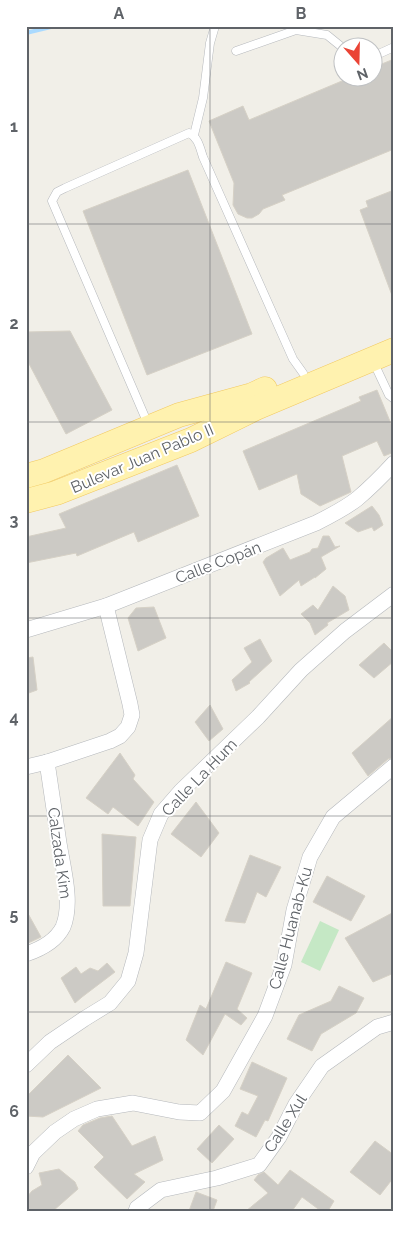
<svg xmlns="http://www.w3.org/2000/svg" width="420" height="1237" font-family="Raleway,sans-serif">
	<style>
		.pitch { fill: #c5e8c5 }
		.lines { fill: none; stroke-linecap: round; stroke-linejoin: round }
		.stream { stroke: #aadaff; stroke-width: 4 }
		.building { fill: #cccac5; stroke: #d6d1c6 }
		.service-casing { stroke: #b5b8bc; stroke-width: 9 }
		.minor-casing { stroke: #b5b8bc; stroke-width: 16 }
		.primary-casing { stroke: #f2c960; stroke-width: 25 }
		.service { stroke: #fff; stroke-width: 8 }
		.minor { stroke: #fff; stroke-width: 15 }
		.primary { stroke: #fff2af; stroke-width: 24 }
		.grid { fill: none; stroke: #5f6368; stroke-width: 1; stroke-opacity: 0.55 }
		.labels { text-anchor: middle; stroke-width: 4; stroke-linejoin: round; paint-order: stroke }
		.street-label { font-size: 16px; fill: #5f6368; stroke: #fff }
		.neatline { fill: none; stroke: #5f6368; stroke-width: 2 }
		.grid-label { font-size: 16px; text-anchor: middle; font-weight: bold; fill: #5f6368 }
	</style>
	<rect width="100%" height="100%" fill="#f1efe8"/>
	<path class="pitch" d="M320,921L339,930L320,971L301,962Z"/>
	<g class="lines">
		<path class="stream" d="M26,33L55,26"/>
	</g>
	<g class="building">
		<path d="M394,59V149L282,195L285,200L263,209L259,214L252,218H247L238,214L233,205L234,183L209,121L243,106L249,120L349,78H372V68Z"/>
		<path d="M188,170L252,334L147,375L83,211Z"/>
		<path d="M394,190V298H393L360,210L368,207L366,201Z"/>
		<path d="M70,331L112,410L66,434L26,358V332Z"/>
		<path d="M377,390L394,431V452L384,456L377,441L342,456L351,492L320,506L301,494L297,474L259,490L243,451L361,401L359,397Z"/>
		<path d="M177,465L199,516L138,542L134,532L77,556L76,553L26,563V537L66,528L59,514Z"/>
		<path d="M372,506L379,515L383,525L374,531L372,527L358,532L345,523Z"/>
		<path d="M323,536H329L335,547L340,546L321,557L326,569L315,578V577L301,586L299,580L280,596L263,562L266,558L283,548L290,560L310,552L312,549L318,548Z"/>
		<path d="M333,586L345,596L349,610L327,623L328,625L315,635L310,623L301,614L313,605L318,610Z"/>
		<path d="M154,607L166,638L138,651L128,618L136,608Z"/>
		<path d="M260,639L272,661L249,682L250,683L236,691L232,680L252,662L244,648Z"/>
		<path d="M384,643L394,653V661L374,678L359,665Z"/>
		<path d="M33,657L37,690L26,694V658Z"/>
		<path d="M210,705L223,729L209,741L195,722Z"/>
		<path d="M394,716V757L388,759L368,776L352,753Z"/>
		<path d="M120,753L135,775L133,779L154,802L138,826L113,807L108,814L86,798Z"/>
		<path d="M196,802L219,833L201,857L171,834Z"/>
		<path d="M102,834L136,837L130,906H103Z"/>
		<path d="M250,855L281,867L266,897L257,892L245,923L225,921Z"/>
		<path d="M327,876L365,896L351,921L313,902Z"/>
		<path d="M26,910L41,937L26,944Z"/>
		<path d="M394,912V973L373,982L345,938Z"/>
		<path d="M226,962L252,973L237,1009L247,1018L241,1025L225,1014L203,1055L186,1040L200,1005L206,1009Z"/>
		<path d="M107,963L115,972L82,997L75,1003L61,978L76,967L81,974L90,968L98,971Z"/>
		<path d="M339,986L364,998L356,1013L321,1034L312,1051L287,1039L299,1015L331,1001Z"/>
		<path d="M68,1055L101,1088L43,1117L26,1116V1097Z"/>
		<path d="M252,1062L287,1078L268,1121L265,1120L256,1137L235,1126L242,1112L248,1115L258,1096L240,1089Z"/>
		<path d="M112,1116L132,1146L155,1136L163,1160L134,1174L145,1182L127,1199L94,1167L104,1157L78,1131L83,1125L100,1118Z"/>
		<path d="M219,1125L234,1139L212,1163L197,1149Z"/>
		<path d="M375,1141L394,1155V1177L380,1195L350,1172Z"/>
		<path d="M59,1169L75,1182L78,1189L53,1211H26V1198L32,1191L42,1185L39,1173Z"/>
		<path d="M290,1170L334,1201L328,1211H321L302,1197L292,1211H246L268,1193L254,1180L258,1175L264,1172L278,1185Z"/>
		<path d="M196,1192L217,1200L213,1211H189Z"/>
	</g>
	<g class="lines">
		<g class="service-casing">
			<g id="service">
				<path d="M236,51L296,30L327,35L343,48"/>
				<path d="M372,57L394,47"/>
				<path d="M194,135L203,98L210,43L215,26"/>
				<path d="M373,361L389,395L394,399"/>
				<path d="M148,424L52,201L57,192L65,188L189,133C198,137 200,148 203,157L293,359L303,373"/>
			</g>
		</g>
		<g class="minor-casing">
			<g id="minor">
				<path d="M26,630L106,606L316,523C330,516 344,509 357,499C370,488 382,476 394,463"/>
				<path d="M26,767L47,762L110,741L120,736L128,727L132,715L130,704L106,606"/>
				<path d="M26,954C41,949 56,941 63,927C73,903 63,868 59,843C55,816 51,789 47,762"/>
				<path d="M26,1065L50,1042L84,1019L110,1003L128,981L136,953L150,840L161,814L181,791L258,717L301,670L345,631L394,594"/>
				<path d="M26,1167L33,1153L55,1132L74,1119L97,1109L133,1103L179,1112L200,1113L223,1091L265,1016L284,965L294,910L310,857L333,817L394,766"/>
				<path d="M136,1211L137,1208L161,1190L217,1178L259,1165L279,1137L296,1104L322,1066L377,1027L394,1022"/>
			</g>
		</g>
		<g class="primary-casing">
			<g id="primary">
				<path d="M26,476L44,471L179,415L252,395L265,389"/>
				<path d="M26,501L56,493L191,440L256,408L394,350"/>
			</g>
		</g>
		<use href="#service" class="service"/>
		<use href="#minor" class="minor"/>
		<use href="#primary" class="primary"/>
	</g>
	<path class="grid" d="M210,26V1211M26,224H394M26,422H394M26,618H394M26,816H394M26,1012H394"/>
	<g class="labels">
		<g class="street-label">
			<text transform="translate(142 458) rotate(-23)" y="6">Bulevar Juan Pablo II</text>
			<text transform="translate(218 562) rotate(-21)" y="6">Calle Copán</text>
			<text transform="translate(199 777) rotate(-46)" y="6">Calle La Hum</text>
			<text transform="translate(60 853) rotate(82)" y="6">Calzada Kim</text>
			<text transform="translate(290 928) rotate(-75)" y="6">Calle Huanab-Ku</text>
			<text transform="translate(285 1123) rotate(-58)" y="6">Calle Xul</text>
		</g>
	</g>
	<rect width="420" height="1237" fill="none" stroke="#ffffff" stroke-width="55"/>
	<g transform="translate(358 62) rotate(160)"><circle r="24" fill="#ffffff" stroke="#bfc1c3"/>
	<path d="M0-4L9 19L0 12L-9 19Z" fill="#ea4335"/>
	<text y="-8" font-size="14" font-weight="bold" text-anchor="middle" fill="#5f6368">N</text>
	</g>
	<rect x="28" y="28" width="364" height="1182" class="neatline"/>
	<g class="grid-label">
		<text x="119" y="19">A</text>
		<text x="301" y="19">B</text>
		<text x="14" y="132">1</text>
		<text x="14" y="329">2</text>
		<text x="14" y="526">3</text>
		<text x="14" y="723">4</text>
		<text x="14" y="920">5</text>
		<text x="14" y="1117">6</text>
	</g>
</svg>
